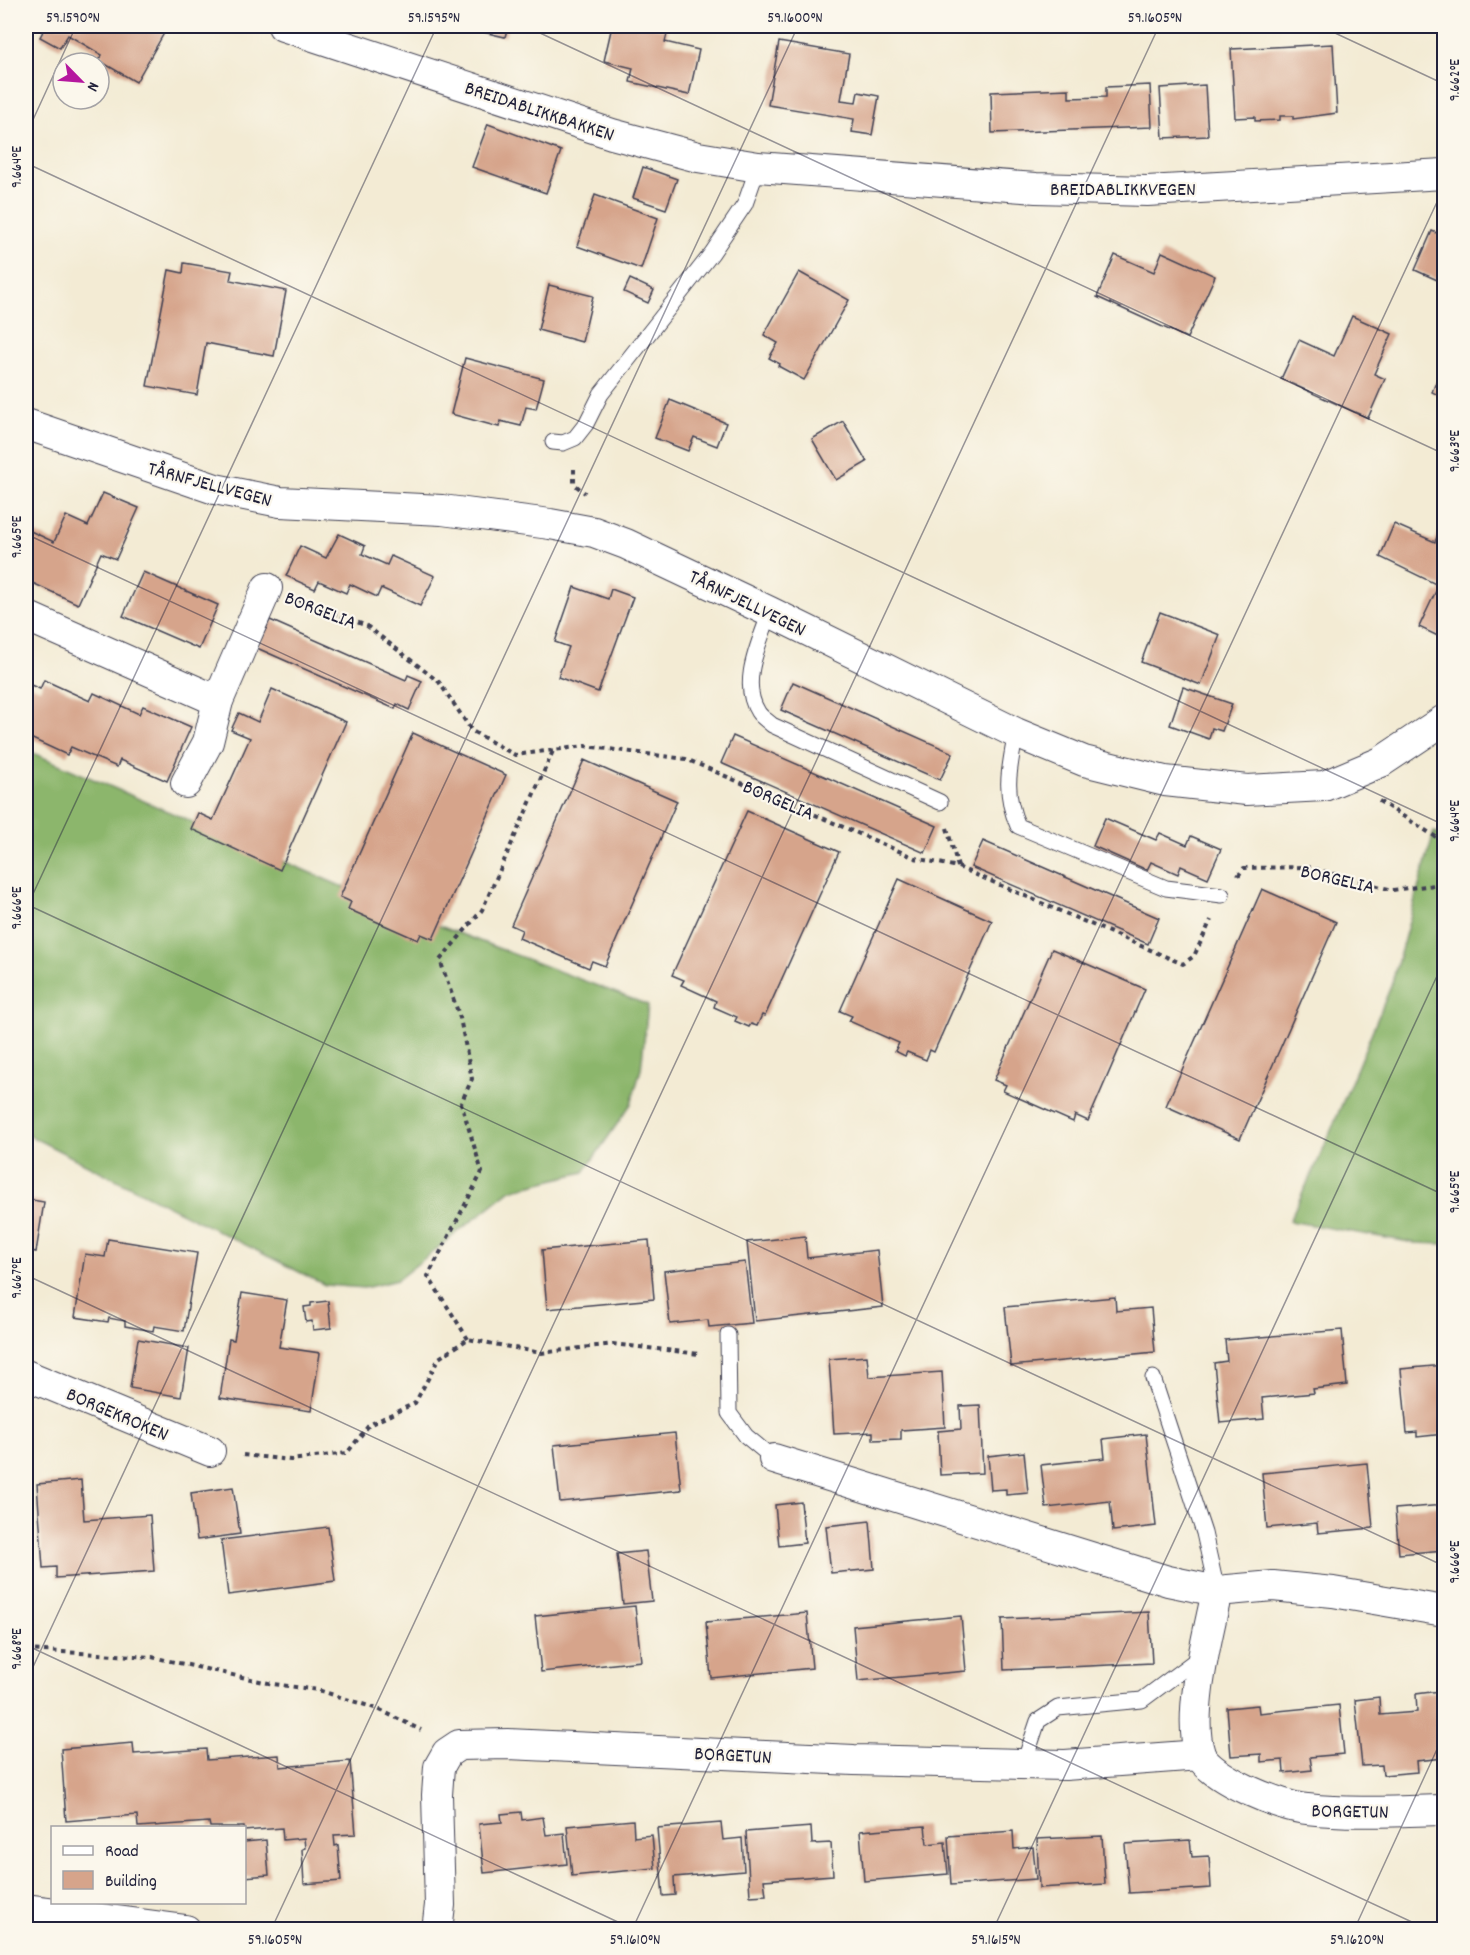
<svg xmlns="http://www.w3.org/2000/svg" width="1470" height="1955" font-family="Dekko,sans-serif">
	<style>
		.forest { fill: #8cb66c; stroke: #576c54; stroke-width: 1.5 }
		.building { fill: #d6a48b }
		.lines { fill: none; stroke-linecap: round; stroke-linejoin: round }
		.lane-casing { stroke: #414052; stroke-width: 17 }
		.street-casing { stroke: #414052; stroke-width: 32 }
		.path { stroke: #414052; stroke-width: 4; stroke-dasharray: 4.5 4.5; stroke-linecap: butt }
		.lane { stroke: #fff; stroke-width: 15 }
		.street { stroke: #fff; stroke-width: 30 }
		.ticks { fill: none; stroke: #22223b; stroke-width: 1.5; stroke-opacity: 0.45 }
		.labels { text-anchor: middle; stroke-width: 4.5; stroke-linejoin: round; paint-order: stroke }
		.street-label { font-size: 20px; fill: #22223b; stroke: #fbf7ec }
		.neatline { fill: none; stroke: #22223b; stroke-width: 2 }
		.ticks-label { font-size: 15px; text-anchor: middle; fill: #22223b }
	</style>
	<rect width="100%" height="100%" fill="#fbf7ec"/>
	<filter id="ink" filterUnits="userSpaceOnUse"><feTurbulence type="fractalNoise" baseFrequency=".0167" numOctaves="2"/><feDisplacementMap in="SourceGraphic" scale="12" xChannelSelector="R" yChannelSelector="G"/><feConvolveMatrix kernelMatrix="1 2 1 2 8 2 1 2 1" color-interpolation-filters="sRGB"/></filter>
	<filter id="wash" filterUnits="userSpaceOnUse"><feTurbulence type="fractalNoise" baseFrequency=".008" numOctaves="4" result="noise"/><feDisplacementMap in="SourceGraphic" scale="24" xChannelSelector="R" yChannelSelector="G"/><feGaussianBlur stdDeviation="1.35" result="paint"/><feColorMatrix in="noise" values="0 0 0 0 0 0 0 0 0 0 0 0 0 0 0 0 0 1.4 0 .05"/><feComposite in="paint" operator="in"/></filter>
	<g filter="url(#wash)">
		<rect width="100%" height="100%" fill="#f3ebd4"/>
		<g class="forest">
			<path d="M26,750L387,906L648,1005L641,1069L631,1104L584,1172L511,1190L397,1280L364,1288L325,1285L26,1134Z"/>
			<path d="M1434,832L1444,836V1244L1415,1243L1289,1221L1320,1157L1391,986Z"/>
		</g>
		<g id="blocks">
			<g class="building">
				<path d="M46,26H162L167,28L136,82L98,60L102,55L68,35L60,48L40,37Z"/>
				<path d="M457,26H508L505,37Z"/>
				<path d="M612,26H647L668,30L665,42L699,50L689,95L630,82L633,68L604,61Z"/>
				<path d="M779,42L849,54L841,100L856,102L858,92L879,96L872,135L852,132L854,119L768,105Z"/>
				<path d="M1333,44L1337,113L1293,119V116H1280V120L1255,121V117L1235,118L1231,49Z"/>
				<path d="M1150,85L1152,127L992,133L991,92L1069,89V98L1106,97V87Z"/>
				<path d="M1205,85L1208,136L1163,138L1160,88Z"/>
				<path d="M488,124L561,151L546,193L472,167Z"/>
				<path d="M643,167L677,179L666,209L633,198Z"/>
				<path d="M595,195L658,218L641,269L577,246Z"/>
				<path d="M1432,231L1444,236V283L1415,270Z"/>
				<path d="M1162,252L1215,276L1187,338L1097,297L1115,255L1154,272Z"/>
				<path d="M184,263L232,271L230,280L286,291L274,356L206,343L197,395L147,386L169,270L183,273Z"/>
				<path d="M799,272L849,300L804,380L778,366L780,364L769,358L778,343L764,335Z"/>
				<path d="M26,277L33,279L26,302Z"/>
				<path d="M630,279L654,290L648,303L624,292Z"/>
				<path d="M549,285L593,296L582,342L538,330Z"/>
				<path d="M1352,316L1392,334L1374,374L1385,379L1368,418L1281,379L1299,340L1334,356Z"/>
				<path d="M465,358L544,379L536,409L526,407L521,426L500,421L499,427L451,414Z"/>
				<path d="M1444,363V398L1432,392Z"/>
				<path d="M670,400L726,423L717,446L694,437L688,451L655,438Z"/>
				<path d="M843,421L867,462L836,480L812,439Z"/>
				<path d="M103,493L139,508L116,559L101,553L78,604L26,580V529L54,542L66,516L88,526Z"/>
				<path d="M1444,520V639L1419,627L1436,591L1439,593L1442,587L1380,557L1394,524L1435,542Z"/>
				<path d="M339,534L365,546L362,554L387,565L391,556L435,576L420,606L381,588L377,597L350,584L346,593L319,581L315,589L286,576L300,546L326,558Z"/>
				<path d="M143,572L218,605L199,649L123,616Z"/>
				<path d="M574,587L608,599L611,589L633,597L598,692L558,677L569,647L555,642Z"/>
				<path d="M1160,612L1220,635L1201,685L1141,662Z"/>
				<path d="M270,620L406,680L408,675L422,681L409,710L397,704L395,709L257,648Z"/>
				<path d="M44,680L90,701L94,693L139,714L143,706L191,727L167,781L120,760L117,767L71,747L67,755L26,736V683L40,689Z"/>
				<path d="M793,682L953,753L940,780L781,710Z"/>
				<path d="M1183,687L1232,704L1222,731L1212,728L1209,739L1170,725Z"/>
				<path d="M272,689L346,722L280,870L191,829L198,813L213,820L250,738L231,730L239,713L258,722Z"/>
				<path d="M413,733L506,775L433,939L421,934L418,940L348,909L351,902L340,897Z"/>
				<path d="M733,736L937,826L925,853L721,763Z"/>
				<path d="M584,760L677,801L605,966L592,961L589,968L519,938L522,930L511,925Z"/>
				<path d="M747,811L839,852L765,1016L762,1015L757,1026L751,1024L749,1027L735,1021L737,1017L714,1007L716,1001L681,985L684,980L672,975Z"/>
				<path d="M1105,818L1156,840L1160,833L1187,845L1191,836L1221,849L1208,878L1181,866L1178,874L1151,862L1147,870L1093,846Z"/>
				<path d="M983,841L1159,918L1148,944L971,867Z"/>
				<path d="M899,879L992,921L934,1052L930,1050L926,1060L907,1052L905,1056L895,1051L899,1043L849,1021L852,1016L840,1011Z"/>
				<path d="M1262,889L1336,922L1240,1139L1166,1106Z"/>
				<path d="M1052,949L1145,989L1088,1121L1075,1115L1073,1122L1003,1091L1006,1085L994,1080Z"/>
				<path d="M26,1199L44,1202L36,1252L26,1250Z"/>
				<path d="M805,1236L807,1258L877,1250L883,1307L755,1321L747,1242Z"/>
				<path d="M108,1239L197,1253L184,1331L154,1326L153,1331L125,1326V1321L109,1318L108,1322L75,1317L85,1254L105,1257Z"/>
				<path d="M649,1240L654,1299L547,1309L542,1250Z"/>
				<path d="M745,1262L752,1323L709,1327L708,1320L670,1324L664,1271Z"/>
				<path d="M242,1293L287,1300L279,1347L320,1353L311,1411L220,1398L229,1339L234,1340Z"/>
				<path d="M1115,1297L1116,1311L1151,1308L1155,1352L1011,1366L1005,1307Z"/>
				<path d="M328,1301L331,1328L313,1330L312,1321L306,1322L304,1307L311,1306V1303Z"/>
				<path d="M1342,1330L1347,1385L1313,1389L1314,1393L1262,1398L1264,1419L1220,1423L1214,1363L1227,1361L1225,1340Z"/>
				<path d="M138,1339L189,1348L181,1397L130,1388Z"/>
				<path d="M867,1356L869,1377L942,1372L945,1427L901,1430V1439L873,1440V1432L834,1434L829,1359Z"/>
				<path d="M1444,1365V1434L1417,1437V1432L1407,1433L1401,1369Z"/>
				<path d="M980,1405L983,1473L940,1475L938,1431L961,1429L960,1406Z"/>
				<path d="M675,1433L681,1490L560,1502L554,1445Z"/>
				<path d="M1146,1434L1156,1526L1113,1531L1110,1501L1046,1508L1041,1465L1105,1458L1103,1439Z"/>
				<path d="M1024,1452L1028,1493L1006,1495V1489L991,1490L988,1456Z"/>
				<path d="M1367,1463L1373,1528L1318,1533L1317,1523L1267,1528L1262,1473Z"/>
				<path d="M81,1480L84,1520L150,1515L154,1571L56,1578V1567L43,1568L37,1484Z"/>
				<path d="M233,1487L240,1534L197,1540L191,1493Z"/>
				<path d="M801,1502L805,1543L779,1546L775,1505Z"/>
				<path d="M1444,1505V1550L1399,1554L1395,1509Z"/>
				<path d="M870,1521L874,1569L831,1573L826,1526Z"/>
				<path d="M328,1527L335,1581L228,1595L221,1540Z"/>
				<path d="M646,1551L652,1601L623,1604L617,1554Z"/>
				<path d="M635,1606L641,1661L541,1672L535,1616Z"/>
				<path d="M1149,1612L1152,1663L1004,1670L1002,1619Z"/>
				<path d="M807,1613L812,1668L711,1678L706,1622Z"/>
				<path d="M961,1616L966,1671L858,1681L853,1626Z"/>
				<path d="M1439,1691L1444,1758L1416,1761L1417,1772L1383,1775L1382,1765L1362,1766L1355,1700L1379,1697L1380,1715L1417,1712L1416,1694Z"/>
				<path d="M1258,1705L1259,1713L1339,1705L1344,1754L1310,1757L1312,1770L1284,1773L1283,1760L1261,1762V1754L1231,1756L1227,1708Z"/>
				<path d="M133,1743L134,1754L206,1749L207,1760L279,1755L280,1767L350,1761L356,1834L334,1835L335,1846L338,1845L341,1881L304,1884L302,1849L305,1848L304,1838L283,1840L282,1828L244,1831V1827H210L209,1822L138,1827L137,1815L66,1821L61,1749Z"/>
				<path d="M521,1812L522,1820L543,1817L546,1835L564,1833L567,1864L484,1873L479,1824L502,1822L501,1814Z"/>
				<path d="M633,1820L634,1837L652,1835L655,1868L572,1876L567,1826Z"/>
				<path d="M721,1823L723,1840L742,1838L744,1871L674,1877L675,1895L663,1896L657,1828Z"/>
				<path d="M925,1826L927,1844L945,1842L948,1874L864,1881L860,1831Z"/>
				<path d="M811,1827L812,1844L831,1843L833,1875L764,1880L766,1895L750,1896L746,1832Z"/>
				<path d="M1013,1831L1014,1849L1033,1847L1036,1879L951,1885L948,1836Z"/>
				<path d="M1102,1836L1105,1884L1039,1888L1037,1839Z"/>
				<path d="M266,1840L269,1875L244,1877V1842Z"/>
				<path d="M1190,1840L1192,1857L1209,1856L1211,1888L1129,1893L1125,1844Z"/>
			</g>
		</g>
	</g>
	<g filter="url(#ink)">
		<use href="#blocks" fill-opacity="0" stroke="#414052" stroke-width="1.5"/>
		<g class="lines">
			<g class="lane-casing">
				<g id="lane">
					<path d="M553,442L563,443L575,438L586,424L601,394L712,253L745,204L758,167"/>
					<path d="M770,612C760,642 739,682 758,712C761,717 768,721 772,725L940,802"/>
					<path d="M1016,733C1009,769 1003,792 1018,826L1166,888L1222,895"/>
					<path d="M728,1335L729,1413L746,1436L774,1459"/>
					<path d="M1153,1378L1204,1533L1217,1591"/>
					<path d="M1024,1763L1038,1721L1058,1708L1142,1700L1200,1657"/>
				</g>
			</g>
			<g class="street-casing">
				<g id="street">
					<path d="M283,26L612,134L698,157L758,167L1036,188L1147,191L1444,174"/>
					<path d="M26,424L215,489L280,502L442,510L550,524L594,532L626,544L770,612L1016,733L1084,761L1165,781L1247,790L1324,786L1381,762L1444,720"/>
					<path d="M26,616L218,701"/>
					<path d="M186,783L208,742L218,701L267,588"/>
					<path d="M26,1375L210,1451"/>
					<path d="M774,1459L1168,1581L1217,1591L1273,1586L1333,1592L1444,1611"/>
					<path d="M1217,1591C1209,1632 1186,1714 1200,1754C1208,1778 1282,1807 1307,1809C1352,1814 1399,1811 1444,1810"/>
					<path d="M26,1909L186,1930"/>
					<path d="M437,1930L440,1905L437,1795L439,1767L447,1753L459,1745L508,1744L854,1760L1065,1765L1200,1755"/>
				</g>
			</g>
			<g class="path">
				<path d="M574,469V484L585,493"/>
				<path d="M299,600L367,626L439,682L472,731L515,755L585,746L686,759L915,858L958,867L1183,964L1194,956L1211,920"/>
				<path d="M1379,801L1444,842"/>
				<path d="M947,828L958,867"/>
				<path d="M1238,876L1244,868L1308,867L1392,890L1444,884"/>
				<path d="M468,1339L428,1276L482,1172L461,1103L472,1079L460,1018L440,960L482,910L553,751"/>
				<path d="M243,1455L291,1460L347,1453L369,1425L415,1403L439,1358L468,1339L541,1353L613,1344L700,1354"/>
				<path d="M26,1650L152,1657L273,1684L318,1690L378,1709L421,1730"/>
			</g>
			<use href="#lane" class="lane"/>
			<use href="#street" class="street"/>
		</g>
	</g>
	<path class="ticks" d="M525,26L1444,454M1320,26L1444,84M26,135L76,26M26,163L1444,825M26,534L1444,1195M26,904L1444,1566M26,909L437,26M26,1275L1429,1930M26,1645L635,1930M26,1682L798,26M271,1930L1159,26M632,1930L1444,187M993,1930L1444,961M1354,1930L1444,1734"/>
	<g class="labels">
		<g class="street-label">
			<text transform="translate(540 110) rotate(18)" y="7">BREIDABLIKKBAKKEN</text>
			<text x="1123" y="195">BREIDABLIKKVEGEN</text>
			<text transform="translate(210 483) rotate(15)" y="7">TÅRNFJELLVEGEN</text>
			<text transform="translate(748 602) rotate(26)" y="7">TÅRNFJELLVEGEN</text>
			<text transform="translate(321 609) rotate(21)" y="7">BORGELIA</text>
			<text transform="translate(779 799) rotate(23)" y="7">BORGELIA</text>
			<text transform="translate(1338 878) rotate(13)" y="7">BORGELIA</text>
			<text transform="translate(118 1413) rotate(23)" y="7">BORGEKROKEN</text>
			<text transform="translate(733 1754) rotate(3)" y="7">BORGETUN</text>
			<text transform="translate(1350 1810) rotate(1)" y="7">BORGETUN</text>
		</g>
	</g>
	<rect width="1470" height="1955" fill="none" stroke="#fbf7ec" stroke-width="66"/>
	<rect x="51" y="1826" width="195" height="78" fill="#fbf7ec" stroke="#a4a2a5" stroke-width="1.5"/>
	<rect x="63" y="1846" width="30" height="9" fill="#ffffff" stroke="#a4a2a5" stroke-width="1.5"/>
	<text x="105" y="1856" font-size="18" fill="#22223b">Road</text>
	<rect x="63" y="1871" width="30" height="18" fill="#d6a48b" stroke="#a4a2a5" stroke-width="1.5"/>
	<text x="105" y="1886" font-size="18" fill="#22223b">Building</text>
	<g transform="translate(81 81) rotate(115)"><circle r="28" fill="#fbf7ec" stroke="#a4a2a5" stroke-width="1.5"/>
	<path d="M0-4.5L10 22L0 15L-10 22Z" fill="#b5179e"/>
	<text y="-9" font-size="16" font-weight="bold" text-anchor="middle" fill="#22223b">N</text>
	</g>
	<rect x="33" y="33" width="1404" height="1889" class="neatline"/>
	<g class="ticks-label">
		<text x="73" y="22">59.1590°N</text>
		<text x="434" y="22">59.1595°N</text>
		<text x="795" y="22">59.1600°N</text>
		<text x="1155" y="22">59.1605°N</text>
		<text transform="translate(1454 80) rotate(-90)" y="5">9.662°E</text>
		<text transform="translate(16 167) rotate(-90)" y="5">9.664°E</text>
		<text transform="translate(1454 451) rotate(-90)" y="5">9.663°E</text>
		<text transform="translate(16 537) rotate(-90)" y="5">9.665°E</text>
		<text transform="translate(1454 821) rotate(-90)" y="5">9.664°E</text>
		<text transform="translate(16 908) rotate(-90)" y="5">9.666°E</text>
		<text transform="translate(1454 1192) rotate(-90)" y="5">9.665°E</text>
		<text transform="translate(16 1278) rotate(-90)" y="5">9.667°E</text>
		<text transform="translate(1454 1562) rotate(-90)" y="5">9.666°E</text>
		<text transform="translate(16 1649) rotate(-90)" y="5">9.668°E</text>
		<text x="275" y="1944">59.1605°N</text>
		<text x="635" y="1944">59.1610°N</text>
		<text x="996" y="1944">59.1615°N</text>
		<text x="1357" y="1944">59.1620°N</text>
	</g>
</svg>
